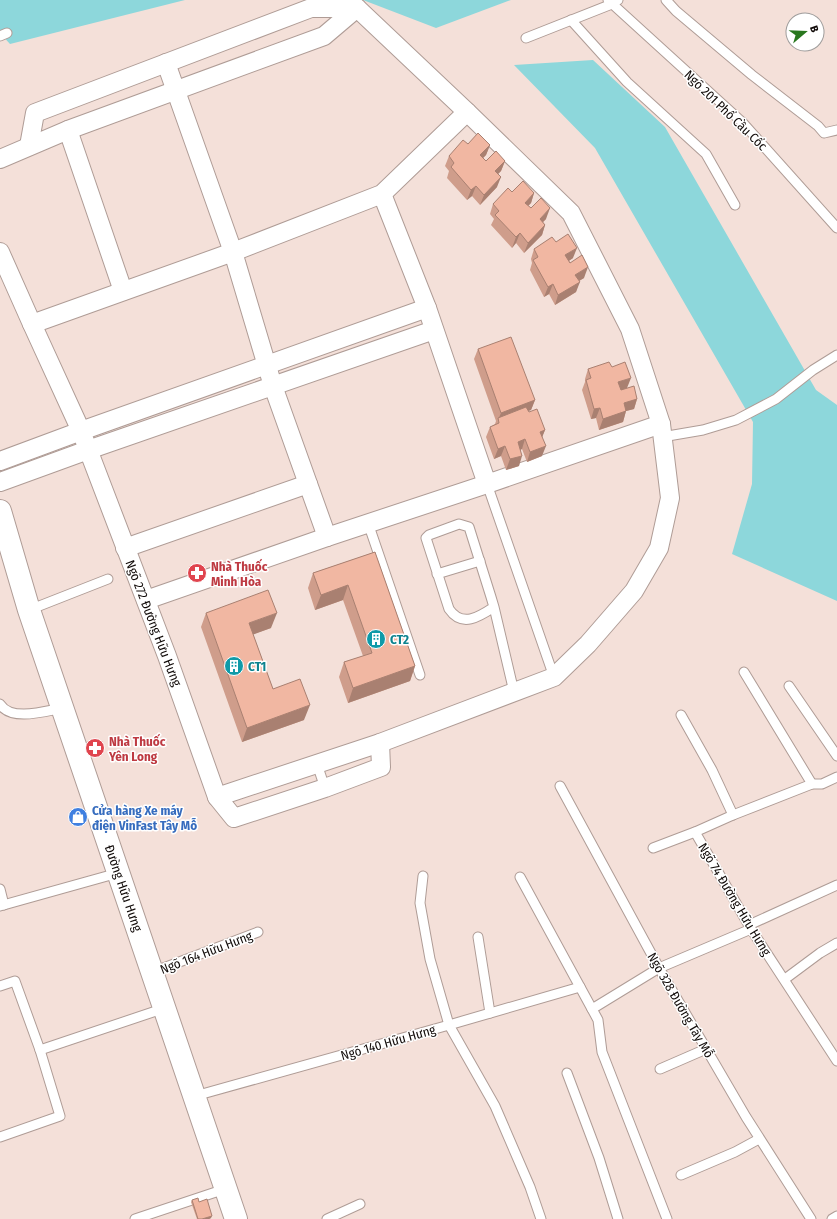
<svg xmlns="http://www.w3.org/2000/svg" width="837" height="1219" font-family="'Fira Sans Condensed',sans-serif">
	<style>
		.water { fill: #8dd7db }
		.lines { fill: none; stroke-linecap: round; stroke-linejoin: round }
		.lane-casing { stroke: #af9c96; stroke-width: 11 }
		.street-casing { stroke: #af9c96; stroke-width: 20 }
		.secondary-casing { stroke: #af9c96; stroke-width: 24 }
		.lane { stroke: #fff; stroke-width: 9 }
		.street { stroke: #fff; stroke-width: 18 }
		.secondary { stroke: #fff; stroke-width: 22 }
		.wall { fill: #cf9d8b }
		.shaded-wall { fill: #a98071 }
		.building { fill: #f1b7a2; stroke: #a98071 }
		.labels { text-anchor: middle; stroke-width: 3; stroke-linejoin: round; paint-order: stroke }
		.street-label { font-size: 13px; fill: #100a08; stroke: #fff }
		.health-label { font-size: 13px; font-weight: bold; fill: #be3a42; stroke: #fff; text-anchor: start }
		.culture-label { font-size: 13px; font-weight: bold; fill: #0d838f; stroke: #fff; text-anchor: start }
		.shop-label { font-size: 13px; font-weight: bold; fill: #366cbe; stroke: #fff; text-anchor: start }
	</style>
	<rect width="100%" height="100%" fill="#f4e0d9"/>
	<g class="water">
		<path d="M0,0H185L10,44L0,33Z"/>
		<path d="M363,0H511L436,28Z"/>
		<path d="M593,60L665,127L816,390L837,405V601L732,554L752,484L753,422L595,148L514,65Z"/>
	</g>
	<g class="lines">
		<g class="lane-casing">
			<g id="lane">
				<path d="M608,0L742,122L837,228"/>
				<path d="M666,0L676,11L752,75L818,126L824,133L837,130"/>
				<path d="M571,20L627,82L706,154L735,205"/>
				<path d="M0,36L7,33"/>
				<path d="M526,38L612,4L618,0"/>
				<path d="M662,437L703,430L736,420L776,399L813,370L837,355"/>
				<path d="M487,484L554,677"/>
				<path d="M368,523L420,675"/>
				<path d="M437,574L480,561"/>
				<path d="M494,607C479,617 462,628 449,609L426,538L429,535L459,524L469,527L491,597L494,607L514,692"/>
				<path d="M29,610L108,579"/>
				<path d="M744,672L812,784"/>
				<path d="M789,686L837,756"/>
				<path d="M0,704C11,722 46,711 63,708"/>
				<path d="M681,715L712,770L733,815"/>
				<path d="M317,764L325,788"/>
				<path d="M837,777L822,784H812L733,815L695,832L751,929L837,1061"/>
				<path d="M560,786L659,968L746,1117L811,1219"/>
				<path d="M653,848L695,832"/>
				<path d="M423,876L420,903L430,959L449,1025L495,1106L530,1187L541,1219"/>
				<path d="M520,877L598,1020L602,1052L667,1219"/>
				<path d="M0,889L4,905"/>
				<path d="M0,906L118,873"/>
				<path d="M749,925L837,885"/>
				<path d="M478,937L490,1013"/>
				<path d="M153,972L258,932"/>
				<path d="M785,979L820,953L837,943"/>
				<path d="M0,986L15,981L40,1050L60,1116L0,1137"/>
				<path d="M592,1009L659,968L751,929"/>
				<path d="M40,1050L165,1008"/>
				<path d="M660,1069L706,1049"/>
				<path d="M567,1073L599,1158L618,1219"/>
				<path d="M195,1096L449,1025L580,987"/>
				<path d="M681,1175L735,1152L759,1139"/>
				<path d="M135,1219L225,1189"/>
				<path d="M327,1219L360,1204"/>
				<path d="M832,1219L837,1216"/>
			</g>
		</g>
		<g class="street-casing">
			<g id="street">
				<path d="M166,63L233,252L273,386L327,537"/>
				<path d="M68,130L123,291"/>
				<path d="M29,146L35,113L311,8H357L467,112L571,213L630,329L661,424L670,498L659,548L634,591L588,644L554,677L380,743L217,797"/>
				<path d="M0,159L68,130L324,36L357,8"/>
				<path d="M382,194L427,308L487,484L661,424"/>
				<path d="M0,252L32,324L81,431L167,656L217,797L234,818L325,788L381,767L380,743"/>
				<path d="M32,324L233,252L382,194L467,112"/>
				<path d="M0,461L81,431L427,308"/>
				<path d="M0,482L88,450L434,330"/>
				<path d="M125,548L308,484"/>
				<path d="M146,600L327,537L487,484"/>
			</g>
		</g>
		<g class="secondary-casing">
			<path id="secondary" d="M0,511L29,610L236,1219"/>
		</g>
		<use href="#lane" class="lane"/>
		<use href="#street" class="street"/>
		<use href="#secondary" class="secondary"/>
	</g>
	<g class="wall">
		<path d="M468,144L490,145L486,155L483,158L486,161H505L501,171L498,174L497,187L480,205L472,196L467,200L447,178L449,171L445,166L449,156Z"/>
		<path d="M512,192L534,193L531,203L528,206L531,208L546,219L543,222L545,225L542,235L524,253L516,243L512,248L491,225L494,219L490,214L493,204Z"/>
		<path d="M556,242L573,258L569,261L584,278L579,281L576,292L555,305L549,294L544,297L530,270L532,263L531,259L534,249Z"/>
		<path d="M478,349L535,400L531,410L528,411L545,430L542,437V456L527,462L522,449L520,450L519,466L506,470L501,456L494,459L486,437L490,427L495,424L496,421L474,359Z"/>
		<path d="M612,367L627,388L637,399L634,409L626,411L623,422L599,430L596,418L591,419L582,390L585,382V379L588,369Z"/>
		<path d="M375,552L415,666L410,681L348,703L339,677L344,662L363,656L343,600L315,610L308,588L313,573Z"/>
		<path d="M206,613L271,628L253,634L273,689L304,720L242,742L201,627Z"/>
		<path d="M192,1200L199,1202L211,1218L209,1219H197L191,1202Z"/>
	</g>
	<g class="shaded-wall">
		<path d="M490,145L486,155L476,165L480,155Z"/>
		<path d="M505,161L501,171L491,181L495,171Z"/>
		<path d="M501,177L497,187L480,205L484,195Z"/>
		<path d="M476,186L472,196L467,200L471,190Z"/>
		<path d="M534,193L531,203L521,213L525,203Z"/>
		<path d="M550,208L546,219L536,229L540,219Z"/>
		<path d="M545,225L542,235L524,253L528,243Z"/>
		<path d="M520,233L516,243L512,248L516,237Z"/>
		<path d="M577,248L573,258L561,266L565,255Z"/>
		<path d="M588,267L584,278L572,285L575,275Z"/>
		<path d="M580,282L576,292L555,305L558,295Z"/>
		<path d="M553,284L549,294L544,297L548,287Z"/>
		<path d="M631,378L627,388L614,393L618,382Z"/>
		<path d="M637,399L634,409L626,411L623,422L599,430L603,419L624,403Z"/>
		<path d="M535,400L531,410L499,422L498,420L501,413Z"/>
		<path d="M600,408L596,418L591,419L594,409Z"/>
		<path d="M545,430L541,440L540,432Z"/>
		<path d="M525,439L522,449L514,453L518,442Z"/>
		<path d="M505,446L501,456L494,459L498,449Z"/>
		<path d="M546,446L542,456L527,462L530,452Z"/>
		<path d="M522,456L519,466L506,470L510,459Z"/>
		<path d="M348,585L343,600L315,610L321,595Z"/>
		<path d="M277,613L271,628L244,638L249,623Z"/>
		<path d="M415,666L410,681L348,703L353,688Z"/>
		<path d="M310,705L304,720L242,742L247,728Z"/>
		<path d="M212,1216L211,1218L209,1219H202Z"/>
	</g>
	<g class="building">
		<path d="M478,133L490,145L480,155L486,161L496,151L505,161L495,171L501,177L484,195L476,186L471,190L451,167L454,163L449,156L463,140L468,144Z"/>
		<path d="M523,181L534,193L525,203L531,208L541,198L550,208L540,219L545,225L528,243L520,233L516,237L495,215L499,211L493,204L508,188L512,192Z"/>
		<path d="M568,234L577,248L565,255L570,263L582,255L588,267L575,275L580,282L558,295L553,284L548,287L533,260L538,257L534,249L552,237L556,242Z"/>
		<path d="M511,337L535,400L501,413L478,349Z"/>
		<path d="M609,362L612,367L625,362L631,378L618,382L621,390L634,386L637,399L624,403L626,411L603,419L600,408L594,409L586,380L591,378L588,369Z"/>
		<path d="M526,407L529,412L537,409L545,430L540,432L546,446L530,452L525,439L518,442L522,456L510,459L505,446L498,449L490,427L499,423L498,418Z"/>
		<path d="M375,552L415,666L353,688L344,662L372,653L348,585L321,595L313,573Z"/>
		<path d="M268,590L277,613L249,623L273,689L300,679L310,705L247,728L206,613Z"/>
		<path d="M198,1198L199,1202L207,1199L212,1216L202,1219H198L192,1200Z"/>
	</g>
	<defs>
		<g id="pharmacy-disc" transform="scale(1)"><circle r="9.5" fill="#e0444e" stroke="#fff"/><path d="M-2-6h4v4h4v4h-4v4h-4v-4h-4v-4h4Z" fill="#fff"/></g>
		<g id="building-disc" transform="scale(1)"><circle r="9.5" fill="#0f9aa8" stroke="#fff"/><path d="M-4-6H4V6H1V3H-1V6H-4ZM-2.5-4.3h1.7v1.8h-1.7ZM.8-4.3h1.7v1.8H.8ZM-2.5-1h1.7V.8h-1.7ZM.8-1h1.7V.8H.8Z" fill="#fff"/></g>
		<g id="shop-disc" transform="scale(1)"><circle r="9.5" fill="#3f7fe0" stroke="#fff"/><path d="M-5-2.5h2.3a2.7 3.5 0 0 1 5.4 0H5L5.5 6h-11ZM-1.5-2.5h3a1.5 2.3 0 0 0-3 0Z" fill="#fff"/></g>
	</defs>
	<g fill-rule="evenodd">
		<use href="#pharmacy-disc" x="197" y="573"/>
		<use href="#building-disc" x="376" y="639"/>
		<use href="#building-disc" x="234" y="666"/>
		<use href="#pharmacy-disc" x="95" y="748"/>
		<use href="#shop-disc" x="78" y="817"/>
	</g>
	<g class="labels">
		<g class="street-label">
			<text transform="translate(726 110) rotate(44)" y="5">Ngõ 201 Phố Cầu Cốc</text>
			<text transform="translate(154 623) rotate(69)" y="5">Ngõ 272 Đường Hữu Hưng</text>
			<text transform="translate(124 888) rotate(71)" y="5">Đường Hữu Hưng</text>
			<text transform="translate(735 899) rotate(59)" y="5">Ngõ 74 Đường Hữu Hưng</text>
			<text transform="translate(206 952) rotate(-21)" y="5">Ngõ 164 Hữu Hưng</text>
			<text transform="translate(681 1005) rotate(60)" y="5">Ngõ 328 Đường Tây Mỗ</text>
			<text transform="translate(388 1042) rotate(-16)" y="5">Ngõ 140 Hữu Hưng</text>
		</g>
		<g class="health-label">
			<text x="211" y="571">Nhà Thuốc<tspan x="211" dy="15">Minh Hòa</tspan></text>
			<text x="109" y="746">Nhà Thuốc<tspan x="109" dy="15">Yên Long</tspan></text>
		</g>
		<g class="culture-label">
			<text x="390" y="644">CT2</text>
			<text x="248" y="671">CT1</text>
		</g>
		<g class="shop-label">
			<text x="92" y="815">Cửa hàng Xe máy<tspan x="92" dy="15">điện VinFast Tây Mỗ</tspan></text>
		</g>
	</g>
	<g transform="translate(805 32) rotate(71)"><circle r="19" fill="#ffffff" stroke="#9f9d9c"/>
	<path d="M0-3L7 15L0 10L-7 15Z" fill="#29771e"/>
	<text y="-6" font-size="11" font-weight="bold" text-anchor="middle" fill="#100a08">B</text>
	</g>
</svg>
